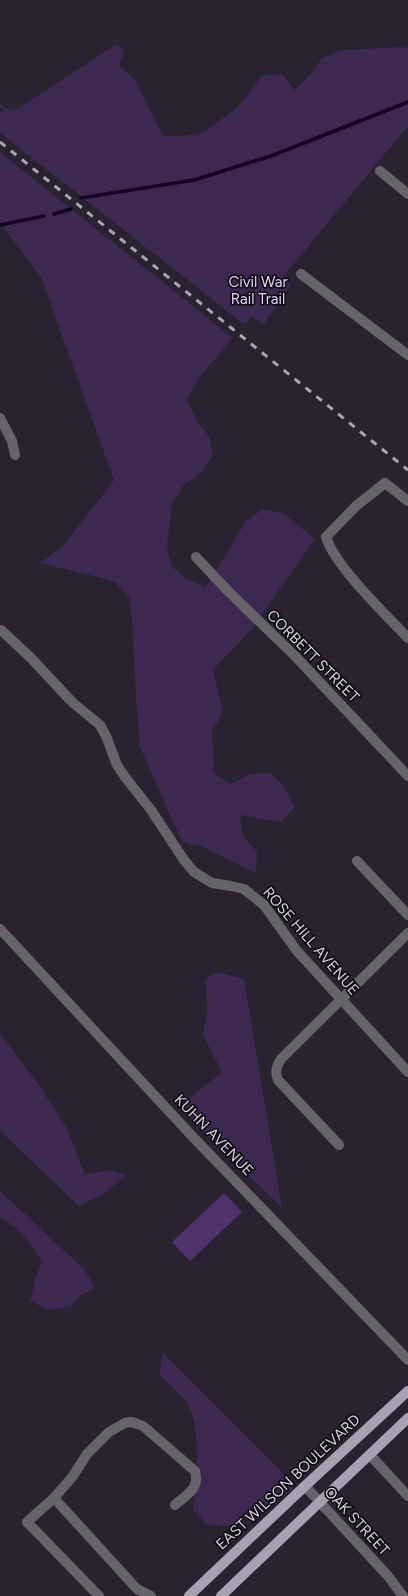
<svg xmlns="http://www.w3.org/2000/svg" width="408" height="1596" font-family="Figtree,sans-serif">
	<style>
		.green { fill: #3d2852 }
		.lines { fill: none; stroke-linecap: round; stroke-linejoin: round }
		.stream { stroke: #140024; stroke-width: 3.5 }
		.building { fill: #50336d }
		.minor { stroke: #67636b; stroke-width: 10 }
		.major { stroke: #a8a1b2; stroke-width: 10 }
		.rail { stroke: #aaa5b0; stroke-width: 3; stroke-dasharray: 7 7; stroke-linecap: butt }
		.labels { text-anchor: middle; stroke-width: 3.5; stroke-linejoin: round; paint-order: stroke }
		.park-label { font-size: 15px; fill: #e3d2f6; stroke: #100d14 }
		.street-label { font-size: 15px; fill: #d6d2dc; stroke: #100d14 }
	</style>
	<rect width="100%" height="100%" fill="#292231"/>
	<g class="green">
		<path d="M117,44L124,49L119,66L135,80L163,136H184L204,132L237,108L262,76L282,74L295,90L310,75L322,58L341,50L402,47L408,48V126L282,278L291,284L263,325L252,316L245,325L0,133V112L5,111L0,107V104L8,110L17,109Z"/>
		<path d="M0,152L233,338L197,380L187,400L196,420L209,436L213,456L201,473L184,485L172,503L167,546L171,566L187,579L206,587L246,521L263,509L283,513L315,539L251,630L213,670L223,712L212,731L214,773L231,784L250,774L271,773L285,788L295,807L281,822L240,815L243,836L257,852L256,873L203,847L182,842L140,747L136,696L132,617L129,597L114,581L40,563L64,545L114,480L41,277L0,223Z"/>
		<path d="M217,972L244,979L282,1208L178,1107L222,1072L203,1035L207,1013L206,979Z"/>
		<path d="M0,1034L39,1085L67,1129L85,1175L107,1170L126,1175L104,1194L79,1206L0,1131Z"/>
		<path d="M0,1191L84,1269L95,1288L81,1295L71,1306L49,1310L30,1301L35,1281L42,1261C30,1242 21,1229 0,1217Z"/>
		<path d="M163,1353L282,1472L293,1489L260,1513L229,1526L207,1525L193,1509C195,1478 203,1433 188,1405C184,1396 166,1382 159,1374Z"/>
	</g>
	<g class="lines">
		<g class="stream">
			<path d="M81,198L194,180L271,156L408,102"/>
			<path d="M54,214L71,209"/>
			<path d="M0,225L44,216"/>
		</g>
	</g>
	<path class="building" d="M224,1193L242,1212L190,1261L172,1242Z"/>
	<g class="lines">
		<g class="minor">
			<path d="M380,171L408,194"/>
			<path d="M301,274L408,355"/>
			<path d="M0,418L12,441L15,455"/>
			<path d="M408,501L385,483L356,506L326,537C335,566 385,614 408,638"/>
			<path d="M196,557L228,591L295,656L408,776"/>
			<path d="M1,630L31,658L72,702L100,725L106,736L117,765L125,777L151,810L184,860L194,872L212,883L231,886L244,889L264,905L297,951L408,1072"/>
			<path d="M357,861L408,915"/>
			<path d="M0,929L192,1136L408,1360"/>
			<path d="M339,1145L278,1080C275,1072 276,1067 281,1059L408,933"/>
			<path d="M370,1455L408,1496"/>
			<path d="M305,1486L388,1576L403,1596"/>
			<path d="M54,1498L73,1476L87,1454L109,1432L125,1423L132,1422L143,1426L195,1471C200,1489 187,1494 175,1505"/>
			<path d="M99,1596L27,1522L54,1498L137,1589L151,1596"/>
		</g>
		<g class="major">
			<path d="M189,1596L305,1486L408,1391"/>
			<path d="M221,1596L408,1418"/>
		</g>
		<path class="rail" d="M0,142L408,470"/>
	</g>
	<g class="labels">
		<g class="park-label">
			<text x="258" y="287">Civil War<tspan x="258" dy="17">Rail Trail</tspan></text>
		</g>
		<g class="street-label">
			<text transform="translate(313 656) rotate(45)" y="5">CORBETT STREET</text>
			<text transform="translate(311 941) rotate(49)" y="5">ROSE HILL AVENUE</text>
			<text transform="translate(214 1135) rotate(46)" y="5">KUHN AVENUE</text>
			<text transform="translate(288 1482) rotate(-43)" y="5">EAST WILSON BOULEVARD</text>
			<text transform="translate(357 1521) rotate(47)" y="5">OAK STREET</text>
		</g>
	</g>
</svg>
